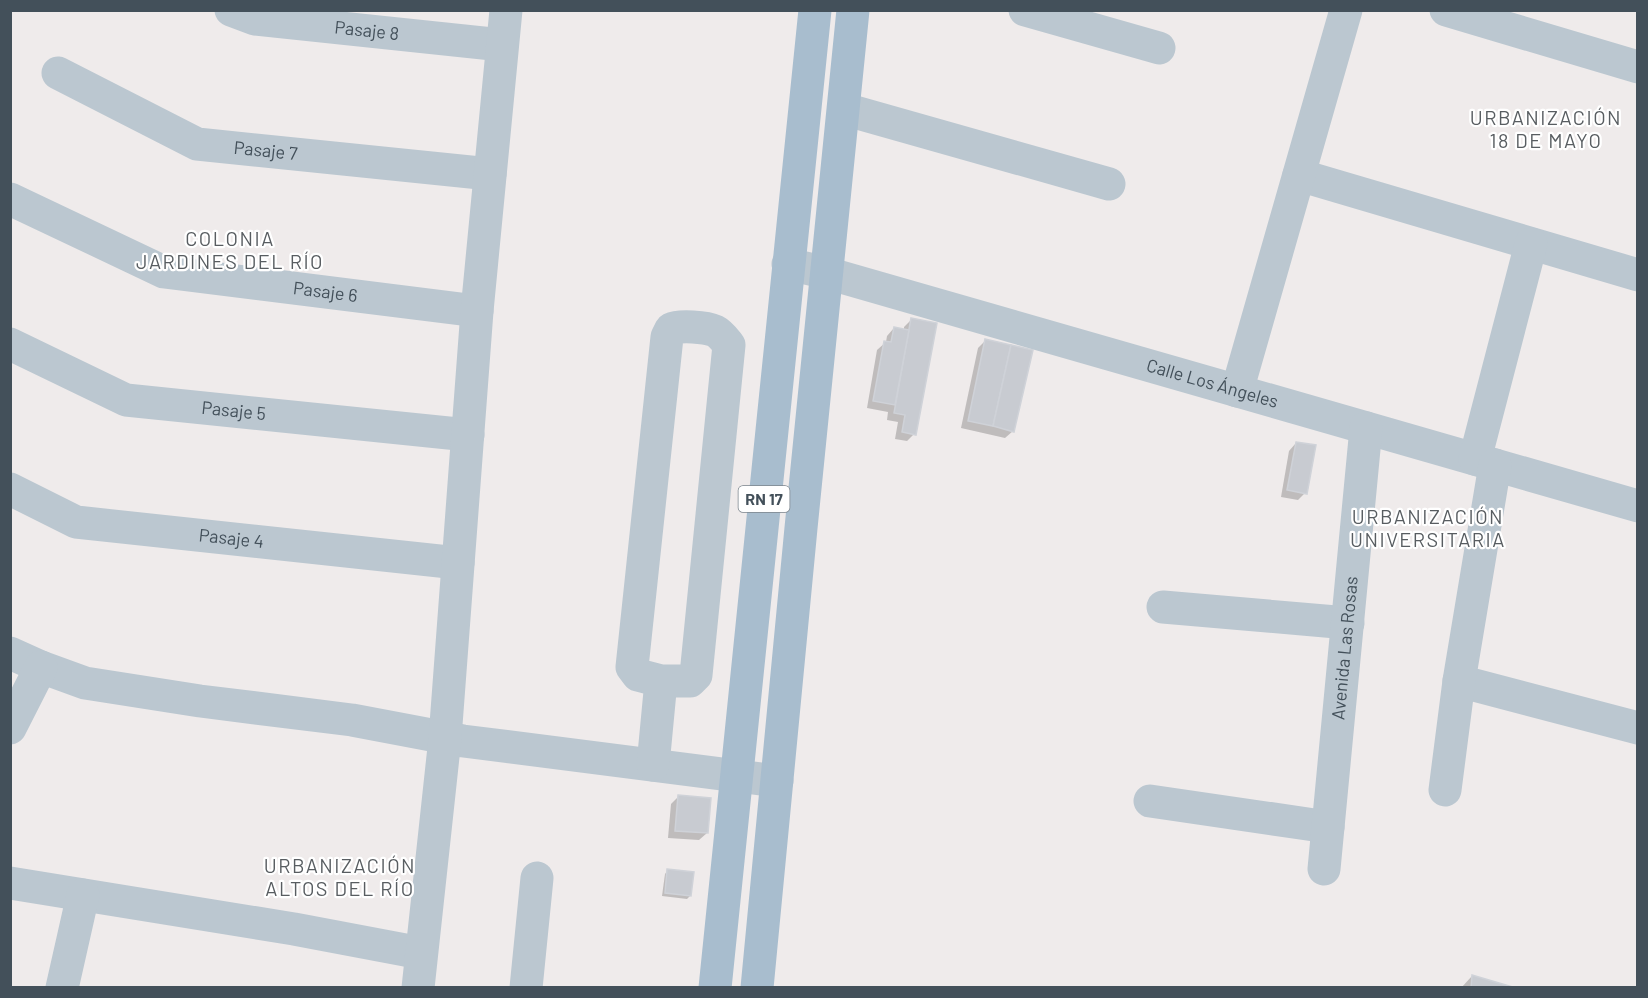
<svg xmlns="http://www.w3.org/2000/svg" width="1648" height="998" font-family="Barlow,sans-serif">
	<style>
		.shadow { fill: #0003 }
		.building { fill: #c8cbd1; stroke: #cfd2d8; stroke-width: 1.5 }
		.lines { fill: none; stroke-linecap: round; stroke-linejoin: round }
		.minor { stroke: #bbc7d0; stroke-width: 33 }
		.major { stroke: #a8bdce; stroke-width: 33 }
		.labels { text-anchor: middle; stroke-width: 4.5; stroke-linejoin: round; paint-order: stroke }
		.shield { fill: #fff; stroke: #7b848c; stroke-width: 1.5 }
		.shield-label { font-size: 16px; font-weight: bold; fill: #43505a }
		.street-label { font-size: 18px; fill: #43505a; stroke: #fff }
		.neighbourhood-label { font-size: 20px; letter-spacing: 1.5px; fill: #585d61; stroke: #fff }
	</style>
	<rect width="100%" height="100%" fill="#efebeb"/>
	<g class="shadow">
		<path d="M912,319L914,434L907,441L895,439L898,422L887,420L888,412L867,408L877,350L886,342L887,336L894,328L904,330V327Z"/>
		<path d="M986,340L1013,431L1005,438L961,428L978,348Z"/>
		<path d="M1296,443L1305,493L1298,500L1281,497L1289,451Z"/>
		<path d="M678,797L707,833L699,840L668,838L671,804Z"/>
		<path d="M668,870L690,896L687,899L662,896L665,874Z"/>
		<path d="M1472,976L1510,988H1461Z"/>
	</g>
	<g class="building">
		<path d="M911,318L937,323L916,435L902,432L905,415L894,413Z"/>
		<path d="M894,327L909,330L895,405L873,401L884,341L891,342Z"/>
		<path d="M985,339L1011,345L993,426L968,421Z"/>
		<path d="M1011,345L1033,350L1014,432L993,426Z"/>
		<path d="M1296,442L1316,445L1307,494L1287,490Z"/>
		<path d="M678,795L711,798L708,833L675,831Z"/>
		<path d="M667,869L694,872L691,896L665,893Z"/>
		<path d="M1472,975L1516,988H1471Z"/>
	</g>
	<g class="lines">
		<g class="minor">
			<path id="s1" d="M231,10L255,19L502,45"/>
			<path d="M1025,10L1159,48"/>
			<path d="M1446,10L1638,67"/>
			<path id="s2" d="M58,73L197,144L490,174"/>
			<path d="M844,109L1109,184"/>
			<path d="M1299,175L1638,275"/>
			<path id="s3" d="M10,199L164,272L477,311"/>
			<path id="s4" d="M788,264L827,273L1638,506"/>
			<path id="s5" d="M10,344L126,400L468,435"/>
			<path d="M1237,391L1346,10"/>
			<path d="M1475,459L1531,244"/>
			<path id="s6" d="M10,489L76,522L458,563"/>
			<path d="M1163,607L1348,623"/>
			<path d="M10,653L41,667L85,683L200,701L352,720L463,741L777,781"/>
			<path d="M1459,681L1638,728"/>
			<path d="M10,728L41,667"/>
			<path d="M653,765L661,681H690L696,675L729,345C725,340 721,334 715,331C706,327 679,325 671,329L667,337L632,667L638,675L661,681"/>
			<path d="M1445,790L1459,681L1495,465"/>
			<path d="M1150,801L1328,827"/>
			<path id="s7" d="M1324,869L1366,428"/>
			<path d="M10,883L294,929L421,953"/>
			<path d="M62,988L83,895"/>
			<path d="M418,988L445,738L477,311L506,10"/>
			<path d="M526,988L537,878"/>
		</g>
		<g class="major">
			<path d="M715,988L815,10"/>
			<path d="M757,988L801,528L853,10"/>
		</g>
	</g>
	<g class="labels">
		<rect class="shield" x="738.5" y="486" width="51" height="26" rx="4.5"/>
		<g class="shield-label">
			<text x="764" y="505">RN 17</text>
		</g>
		<g class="street-label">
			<text dy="6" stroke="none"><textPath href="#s1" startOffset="138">Pasaje 8</textPath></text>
			<text dy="6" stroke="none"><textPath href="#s2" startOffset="225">Pasaje 7</textPath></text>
			<text dy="6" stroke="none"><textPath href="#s3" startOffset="333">Pasaje 6</textPath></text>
			<text dy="6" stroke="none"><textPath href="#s4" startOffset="441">Calle Los Ángeles</textPath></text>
			<text dy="6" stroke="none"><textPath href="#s5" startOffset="237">Pasaje 5</textPath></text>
			<text dy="6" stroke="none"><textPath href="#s6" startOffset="230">Pasaje 4</textPath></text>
			<text dy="6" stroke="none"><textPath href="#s7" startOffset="222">Avenida Las Rosas</textPath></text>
		</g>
		<g class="neighbourhood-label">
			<text x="1546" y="125">URBANIZACIÓN<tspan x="1546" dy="23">18 DE MAYO</tspan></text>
			<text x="230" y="246">COLONIA<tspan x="230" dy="23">JARDINES DEL RÍO</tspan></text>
			<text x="1428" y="524">URBANIZACIÓN<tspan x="1428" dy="23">UNIVERSITARIA</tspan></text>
			<text x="340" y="873">URBANIZACIÓN<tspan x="340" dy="23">ALTOS DEL RÍO</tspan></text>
		</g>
	</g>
	<rect width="1648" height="998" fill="none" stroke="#43505a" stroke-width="24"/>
</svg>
